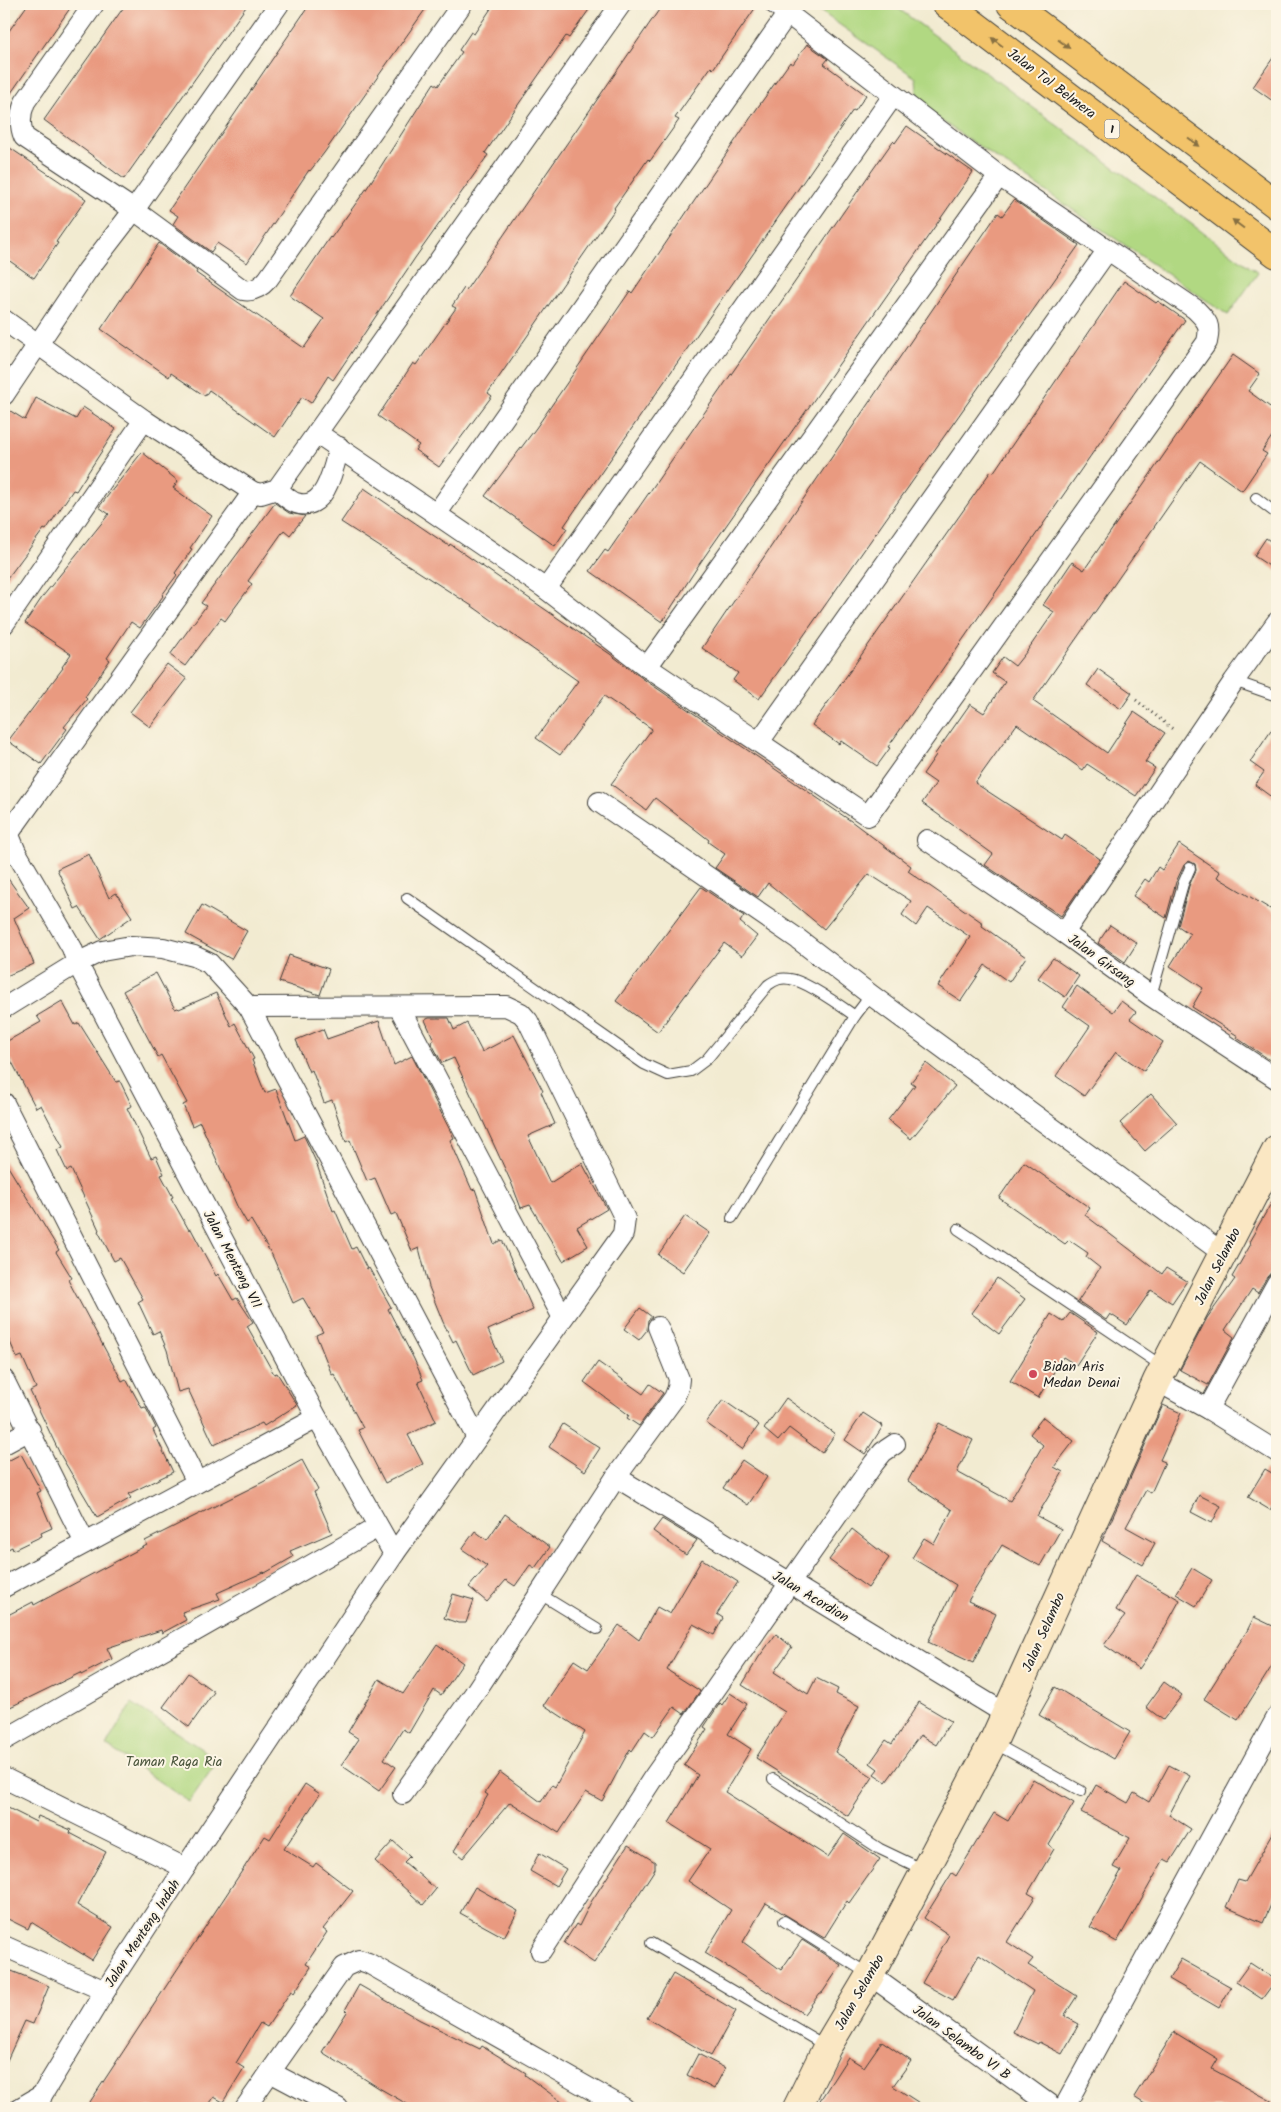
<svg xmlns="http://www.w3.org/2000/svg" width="1281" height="2112" font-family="Kalam,sans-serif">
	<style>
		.green { fill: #b1d882; stroke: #667a4f }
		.building { fill: #e99a80 }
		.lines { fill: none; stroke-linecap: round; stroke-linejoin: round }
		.lane-casing { stroke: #3c3b37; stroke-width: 12 }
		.street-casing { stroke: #3c3b37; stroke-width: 22 }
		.secondary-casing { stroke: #3c3b37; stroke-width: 30 }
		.highway-casing { stroke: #3c3b37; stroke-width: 30 }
		.path { stroke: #3c3b37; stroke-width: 3; stroke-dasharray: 1 4; stroke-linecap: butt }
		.lane { stroke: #fff; stroke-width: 10 }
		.street { stroke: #fff; stroke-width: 20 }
		.secondary { stroke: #fae7c3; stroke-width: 28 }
		.highway { stroke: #f2c36a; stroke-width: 28 }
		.oneway { fill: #877043 }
		.poi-dot { fill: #d1495b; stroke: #fcf5e5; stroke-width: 2 }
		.labels { text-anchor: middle; stroke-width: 4; stroke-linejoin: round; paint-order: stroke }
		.shield { fill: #fcf5e5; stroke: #5f5d58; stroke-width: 1 }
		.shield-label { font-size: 12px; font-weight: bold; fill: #1c1c1c }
		.street-label { font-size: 14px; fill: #1c1c1c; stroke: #fcf5e5 }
		.poi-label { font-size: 14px; fill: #1c1c1c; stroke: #fcf5e5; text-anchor: start }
		.park-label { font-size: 14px; fill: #49543b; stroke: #fcf5e5 }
	</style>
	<rect width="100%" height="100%" fill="#fcf5e5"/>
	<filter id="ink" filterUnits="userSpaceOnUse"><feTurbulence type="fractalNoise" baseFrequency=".02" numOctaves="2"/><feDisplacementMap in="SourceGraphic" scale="10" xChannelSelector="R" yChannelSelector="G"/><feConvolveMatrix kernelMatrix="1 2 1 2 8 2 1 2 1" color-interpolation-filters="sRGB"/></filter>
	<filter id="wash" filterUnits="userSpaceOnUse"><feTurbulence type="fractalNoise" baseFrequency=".0096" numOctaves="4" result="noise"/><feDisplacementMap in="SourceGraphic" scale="20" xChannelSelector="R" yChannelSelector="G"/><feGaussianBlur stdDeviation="1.12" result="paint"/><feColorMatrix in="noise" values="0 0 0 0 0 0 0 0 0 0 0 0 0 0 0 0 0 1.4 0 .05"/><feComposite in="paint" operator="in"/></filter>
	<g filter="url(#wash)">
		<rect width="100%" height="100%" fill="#f2ebd1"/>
		<g class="green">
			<path d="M810,4H892L1258,273L1228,315L918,105L916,78Z"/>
			<path d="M132,1703L218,1760L189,1802L106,1745Z"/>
		</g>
		<g id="blocks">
			<g class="building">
				<path d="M28,4H73L4,103V38Z"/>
				<path d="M126,4H248L124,179L44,120Z"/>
				<path d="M310,4H429L324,153L310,171L309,170L247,263L217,243L211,252L173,224L178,216L169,210Z"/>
				<path d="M494,4H593L569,38L566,36L520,102L485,153L488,155L415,258L333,380L328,376L311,403L302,397L275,437L209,390L205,396L171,373L169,377L101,329L159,243L197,271L196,273L304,348L324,319L290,296L330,237L331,238L367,188L434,83L438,86L462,52L459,50L471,32L474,34Z"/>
				<path d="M663,4H758L713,69L711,67L675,118L679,120L650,161L648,159L614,208L615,209L488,393L492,396L439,467L415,450L419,445L378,416L413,363L416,365L456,308L452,306L464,288L466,290Z"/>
				<path d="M807,44L828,59L824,64L866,95L855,111L853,110L580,503L564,526L567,528L555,546L485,496L536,428L630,291L632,293L758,107L790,62L793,64Z"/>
				<path d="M1277,52V104L1253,87Z"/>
				<path d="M907,126L973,172L700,563L662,622L590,571L605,550L608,552L869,175L893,141L895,143Z"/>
				<path d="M4,144L86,199L56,242L58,243L34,278L4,257Z"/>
				<path d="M1014,200L1079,245L759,699L733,680L738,673L702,648L998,213L1002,216Z"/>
				<path d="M1124,281L1156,303L1158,301L1185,320L916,707L888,747L890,748L877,766L841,741L839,744L812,725L991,471L993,473Z"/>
				<path d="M1233,355L1260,374L1248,391L1277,412V429L1262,451L1267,454L1242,491L1200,461L1033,701L1107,753L1134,712L1165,733L1145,762L1155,768L1136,796L1087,764L1083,770L1017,724L975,783L1062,840L1065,835L1100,859L1061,916L985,865L993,854L922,803L936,783L923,774L936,755L935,754L970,704L984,713L1005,682L992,673L1003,657L1015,666L1027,651L1054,612L1043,605L1072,562L1084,570Z"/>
				<path d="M36,398L76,419L83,407L116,429L76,491L73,490L46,530L44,529L4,583V407L25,420Z"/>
				<path d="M142,452L178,481L173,488L212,516L190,548L192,549L175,573L177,575L162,595L163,596L140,628L131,622L107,658L110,660L85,697L87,699L64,727L67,729L41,764L8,741L63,668L62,667L71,654L25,623L43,596L109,514L99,507Z"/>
				<path d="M364,488L449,546L450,544L610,654L642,678L851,821L911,866L908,871L983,923L982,926L1026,957L1009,982L985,965L961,1001L938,986L970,937L928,908L916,926L902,915L911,901L869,874L824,929L768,883L758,897L715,868L725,854L708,842L709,840L655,798L646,810L611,784L652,729L604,696L560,755L536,738L578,681L472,606L341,522Z"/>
				<path d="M275,503L289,513L305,516L290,535L284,530L248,581L252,584L225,621L221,618L185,666L170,655L206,606L201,603Z"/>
				<path d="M1266,538L1277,546V571L1254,556Z"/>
				<path d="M167,664L187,679L150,727L130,712Z"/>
				<path d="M1098,669L1132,693L1121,709L1087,685Z"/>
				<path d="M1277,722V801L1255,785L1264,772L1250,762Z"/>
				<path d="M1179,844L1220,872L1217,877L1277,913V1049L1270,1060L1237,1038L1238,1036L1192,1007L1203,988L1170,966L1190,934L1178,926L1189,886L1196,870L1195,864L1189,861L1184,865L1176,882L1166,918L1133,896L1145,879L1149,882L1158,867L1162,870Z"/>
				<path d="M89,854L109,898L116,893L132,917L100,939L79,907L75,909L57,869Z"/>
				<path d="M4,873L29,908L14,918L34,964L4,977Z"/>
				<path d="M701,887L744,916L740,922L757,936L742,956L724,943L658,1032L616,1001Z"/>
				<path d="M202,905L247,931L231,959L186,934Z"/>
				<path d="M1110,925L1137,943L1125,962L1098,943Z"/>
				<path d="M289,955L329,969L320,995L279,982Z"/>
				<path d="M1053,958L1079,976L1065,997L1038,978Z"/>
				<path d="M156,973L175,1009L178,1008L179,1009L216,993L231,1026L235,1023L254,1059L252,1060L265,1093L276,1089L295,1140L304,1136L316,1162L333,1211L335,1210L352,1249L356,1247L367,1269L369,1268L391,1307L388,1309L414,1359L423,1380L418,1382L436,1421L408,1435L423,1464L385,1483L358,1430L363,1428L334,1374L332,1375L316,1335L323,1332L303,1298L293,1303L272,1255L251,1220L247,1223L237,1206L200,1122L192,1126L183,1105L187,1103L161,1055L158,1057L123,991Z"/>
				<path d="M1077,986L1113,1012L1121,1001L1136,1012L1130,1019L1163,1042L1144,1071L1116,1052L1084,1096L1056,1076L1090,1026L1063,1007Z"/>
				<path d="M62,1001L75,1025L79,1023L116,1082L120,1081L132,1106L127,1108L151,1158L156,1156L164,1174L161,1175L173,1197L171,1198L189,1230L191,1229L216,1276L218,1274L233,1300L237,1298L253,1322L247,1326L274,1374L277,1373L297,1405L264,1426L262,1423L214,1445L188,1389L178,1392L167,1350L159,1331L153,1334L138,1302L143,1299L120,1258L114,1261L98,1231L99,1230L71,1169L67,1171L57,1150L63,1147L41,1105L36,1108L4,1047V1043L41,1022L37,1016Z"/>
				<path d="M429,1018H449L454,1030L467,1023L482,1052L514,1035L543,1091L541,1092L555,1124L528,1136L550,1183L582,1163L607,1209L577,1227L588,1246L563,1261L530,1205L521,1208L511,1182L454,1058L442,1063L431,1042L434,1040L425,1020Z"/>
				<path d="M379,1021L394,1065L412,1056L454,1138L450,1140L472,1190L475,1189L494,1244L502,1240L533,1310L488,1330L502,1361L473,1375L456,1340L453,1342L443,1322L429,1287L419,1248L412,1251L396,1213L391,1215L375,1178L367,1181L350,1140L346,1142L332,1100L324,1103L312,1070L309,1072L296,1040L323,1029L327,1039Z"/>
				<path d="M926,1063L955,1086L911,1139L888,1120L915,1085L911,1082Z"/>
				<path d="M1151,1094L1177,1123L1145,1151L1120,1123Z"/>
				<path d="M4,1160L59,1250L56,1252L72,1278L68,1280L122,1381L126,1379L142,1408L145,1407L147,1410L156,1428L153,1430L173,1472L128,1494L131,1498L97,1517L61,1456L30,1391L36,1388L22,1356L17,1358L4,1328Z"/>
				<path d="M1024,1162L1090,1208L1085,1215L1162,1274L1166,1268L1187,1281L1172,1303L1151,1290L1127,1325L1110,1314L1106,1320L1078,1301L1100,1268L1086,1257L1088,1253L1069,1240L1065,1244L999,1198Z"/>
				<path d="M1277,1193V1266L1267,1277L1258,1293L1252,1289L1225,1330L1234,1337L1208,1385L1180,1370L1207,1318L1235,1279L1232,1277L1251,1244L1249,1242Z"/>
				<path d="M685,1216L710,1233L683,1272L658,1255Z"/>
				<path d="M997,1278L1025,1299L999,1334L971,1313Z"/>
				<path d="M640,1308L652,1317L648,1320L647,1330L639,1340L624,1329Z"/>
				<path d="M1070,1313L1098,1332L1076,1365L1063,1357L1038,1398L1010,1381L1051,1314L1063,1322Z"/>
				<path d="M598,1362L643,1394L650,1384L663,1393L639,1426L627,1418L629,1415L584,1382Z"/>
				<path d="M786,1398L835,1434L822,1453L789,1428L778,1441L764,1429Z"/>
				<path d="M723,1400L759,1425L742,1449L706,1423Z"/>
				<path d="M1163,1405L1181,1413L1160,1460L1165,1462L1151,1493L1146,1490L1126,1527L1155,1543L1143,1565L1102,1541Z"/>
				<path d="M863,1413L883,1426L865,1454L845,1440Z"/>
				<path d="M1043,1417L1074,1441L1054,1467L1063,1472L1037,1516L1061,1529L1040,1566L1002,1545L968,1601L996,1614L973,1663L928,1642L956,1585L912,1558L924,1538L934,1544L952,1510L908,1481L939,1423L973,1440L957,1472L1010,1501L1043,1445L1030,1434Z"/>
				<path d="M563,1424L600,1448L585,1471L549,1447Z"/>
				<path d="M21,1454L41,1491L37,1493L52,1528L41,1533L42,1536L13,1550L12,1547L4,1551V1463Z"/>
				<path d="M302,1460L318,1490L314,1492L332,1533L290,1551L293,1557L265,1573L264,1572L217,1593L220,1599L182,1612L186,1620L162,1633L161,1630L107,1648L112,1659L81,1675L80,1673L4,1710V1617L33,1602L34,1605L147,1545L145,1541L263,1482Z"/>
				<path d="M742,1460L767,1477L748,1505L723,1488Z"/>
				<path d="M1265,1469L1277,1476V1498L1270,1510L1248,1497Z"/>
				<path d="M1199,1495L1221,1506L1212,1523L1191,1512Z"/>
				<path d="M505,1514L550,1547L535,1568L530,1565L515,1586L506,1580L487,1602L469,1587L487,1566L462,1549L475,1531L487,1540Z"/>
				<path d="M662,1519L697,1540L686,1555L653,1531Z"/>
				<path d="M852,1529L889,1558L868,1588L829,1560Z"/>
				<path d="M702,1559L738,1582L717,1614L723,1618L714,1635L693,1624L667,1670L700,1691L684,1714L674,1707L653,1737L645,1731L632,1751L630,1749L602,1801L586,1792L559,1833L510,1802L463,1858L454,1851L488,1795L485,1793L500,1772L541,1802L552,1785L555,1787L585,1732L544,1705L574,1660L588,1669L619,1625L639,1640L657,1607L670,1614Z"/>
				<path d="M1192,1568L1212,1580L1196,1606L1176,1594Z"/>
				<path d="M1136,1575L1180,1600L1153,1649L1139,1669L1104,1645L1125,1616L1116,1610Z"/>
				<path d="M453,1594L474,1600L466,1623H458L444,1618Z"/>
				<path d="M1254,1617L1277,1628V1658L1238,1720L1204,1699L1247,1631Z"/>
				<path d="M776,1634L792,1647L774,1672L808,1694L816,1678L838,1689L836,1694L859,1706L835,1752L873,1777L848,1816L756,1758L785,1712L742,1685L759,1657Z"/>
				<path d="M437,1644L463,1663L441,1695L434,1690L409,1733L403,1729L384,1759L396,1767L379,1791L341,1765L359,1739L348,1732L379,1679L403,1694Z"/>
				<path d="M188,1673L214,1692L189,1727L163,1707Z"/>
				<path d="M1164,1682L1182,1695L1163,1720L1146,1707Z"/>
				<path d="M1055,1687L1130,1732L1114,1759L1039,1715Z"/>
				<path d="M730,1693L747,1704L728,1734L751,1749L725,1792L828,1857L844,1834L880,1859L849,1903L847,1901L824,1938L766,1903L743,1942L781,1970L802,1940L841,1965L822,1993H820L804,2014L705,1953L731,1910L688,1881L710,1849L669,1823L698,1775L684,1765L707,1729L704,1727L720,1703L722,1705Z"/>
				<path d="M919,1702L951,1721L936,1745L920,1735L886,1782L874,1774L878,1769L870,1763L886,1740L892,1744Z"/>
				<path d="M1169,1765L1190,1776L1169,1815L1191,1829L1170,1862L1164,1859L1117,1942L1090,1927L1121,1871L1113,1867L1130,1838L1081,1812L1096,1785L1128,1803L1134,1793L1149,1802Z"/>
				<path d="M1033,1779L1074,1803L1049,1845L1054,1849L1028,1893L1035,1897L1007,1942L1033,1959L1028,1965L1077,1996L1064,2016L1079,2024L1062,2054L1039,2042L1038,2044L1013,2032L1033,1991L979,1955L953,2000L922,1983L949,1935L924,1918L952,1873L956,1876L994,1813L1008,1821Z"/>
				<path d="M305,1784L320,1794L284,1849L313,1867L316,1863L353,1891L323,1929L327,1932L306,1964L311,1967L294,1993L291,1991L267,2027L260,2023L236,2063L244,2068L223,2102L214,2097L207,2108H86L265,1836L270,1839Z"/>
				<path d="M4,1806L36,1822L38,1816L71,1830L70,1833L106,1852L77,1905L113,1927L92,1960L31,1922L28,1929L4,1917Z"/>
				<path d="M1277,1826V1891L1263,1923L1226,1907L1238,1880L1245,1882Z"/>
				<path d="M393,1841L410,1856L404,1862L436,1889L423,1905L375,1861Z"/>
				<path d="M628,1845L655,1862V1869L594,1963L564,1943L576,1924L579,1926L591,1902Z"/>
				<path d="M539,1853L566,1869L556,1886L530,1871Z"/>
				<path d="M475,1887L518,1911L504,1937L460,1913Z"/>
				<path d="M1181,1959L1231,1987L1219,2008L1169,1979Z"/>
				<path d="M1250,1963L1276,1980L1262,1999L1236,1982Z"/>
				<path d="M4,1968L49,1986L33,2024L25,2021L4,2067Z"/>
				<path d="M673,1974L736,2011L711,2056L647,2018Z"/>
				<path d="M359,1985L420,2020L480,2049L482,2046L526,2073L525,2075L570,2108H414L379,2088L322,2052L347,2012L345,2010Z"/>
				<path d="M1174,2032L1218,2059L1212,2069L1277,2104V2108H1151L1134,2097Z"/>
				<path d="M882,2041L911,2061L893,2086L927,2108H815L848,2057L864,2067Z"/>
				<path d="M698,2054L725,2068L714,2089L687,2075Z"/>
			</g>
		</g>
	</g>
	<g filter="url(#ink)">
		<use href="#blocks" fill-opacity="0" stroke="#3c3b37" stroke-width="1"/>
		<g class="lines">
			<g class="lane-casing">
				<g id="lane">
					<path d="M1256,498L1277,514"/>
					<path d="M1234,681L1277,696"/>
					<path d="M407,898L644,1064L668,1075L691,1071L707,1059L768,985C775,980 781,977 790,979C806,981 841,1006 855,1016"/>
					<path d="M1151,996L1183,884L1190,868"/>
					<path d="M732,1218L855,1016L871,995"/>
					<path d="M958,1229L1162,1366"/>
					<path d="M540,1594L597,1629"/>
					<path d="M994,1743L1081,1791"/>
					<path d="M773,1779L880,1849L924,1870"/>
					<path d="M784,1921L870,1975"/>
					<path d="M651,1943L826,2046"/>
				</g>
			</g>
			<g class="street-casing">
				<g id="street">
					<path d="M94,4L25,102C20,114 19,125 24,137L134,210L243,290C254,292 261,287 268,279L462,4"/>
					<path d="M4,320L144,420L253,492L261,494L277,489L621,4"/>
					<path d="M4,395L87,271L134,210L279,4"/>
					<path d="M317,433L546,589L647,667L868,816L1207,342C1211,324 1207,321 1195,309L999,176L775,4"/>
					<path d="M277,489C282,493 289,501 296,503C326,513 334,466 339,447"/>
					<path d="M437,513L788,13"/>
					<path d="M546,589L893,96"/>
					<path d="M4,624L144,420"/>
					<path d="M647,667L999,176"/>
					<path d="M759,742L1107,251"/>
					<path d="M599,802L798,939L871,995L1224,1254"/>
					<path d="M4,823L16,852L72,948L77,963L317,1418L394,1554"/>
					<path d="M9,833L253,492"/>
					<path d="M927,840L1064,933L1151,996L1277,1079"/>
					<path d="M1064,933L1234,681L1277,622"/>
					<path d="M399,1007L562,1316"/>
					<path d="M4,1008L77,963L102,951L131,946L163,948L194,956L209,963L249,1007L477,1438"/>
					<path d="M4,1103L197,1482"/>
					<path d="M4,1380L85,1543"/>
					<path d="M1157,1381L1208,1409L1277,1452"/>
					<path d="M1208,1409L1277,1283"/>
					<path d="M4,1444L30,1430"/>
					<path d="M616,1477L1006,1714"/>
					<path d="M4,1587L317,1418"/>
					<path d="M4,1740L378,1527"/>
					<path d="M4,1778L185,1868"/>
					<path d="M403,1794L474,1694L616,1477L674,1398L678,1388L679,1379L658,1327"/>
					<path d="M4,1946L105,1991"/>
					<path d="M541,1951L653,1778L874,1463L883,1452L895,1444"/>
					<path d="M870,1975L1054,2108"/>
					<path d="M270,2072L338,2108"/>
					<path d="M20,2108L42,2095"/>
					<path d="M38,2108L42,2095L105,1991L185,1868L394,1554L623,1234L625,1219L528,1021L521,1013L506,1006L249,1007"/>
					<path d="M245,2108L344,1967L359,1960L368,1963L624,2108"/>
					<path d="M1064,2108L1277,1717"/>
				</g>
			</g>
			<g class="secondary-casing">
				<path id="secondary" d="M797,2108L827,2047L870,1975L993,1742L1157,1381L1277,1149"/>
			</g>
			<g class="highway-casing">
				<g id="highway">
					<path d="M947,4L1277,254"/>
					<path d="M1011,4L1277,205"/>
				</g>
			</g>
			<path class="path" d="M1136,700L1175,731"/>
			<use href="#lane" class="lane"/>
			<use href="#street" class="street"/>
			<use href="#secondary" class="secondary"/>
			<use href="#highway" class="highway"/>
		</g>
		<defs><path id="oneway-solid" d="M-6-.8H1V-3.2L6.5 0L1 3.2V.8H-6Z" transform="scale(1.25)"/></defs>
		<g class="oneway">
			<use href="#oneway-solid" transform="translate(997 42) rotate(-143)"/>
			<use href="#oneway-solid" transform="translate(1064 44) rotate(37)"/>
			<use href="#oneway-solid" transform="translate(1194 142) rotate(37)"/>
			<use href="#oneway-solid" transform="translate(1238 224) rotate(-143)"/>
		</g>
	</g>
	<circle class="poi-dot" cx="1033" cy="1374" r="5"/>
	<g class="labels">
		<rect class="shield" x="1104.5" y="119.5" width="15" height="19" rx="4"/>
		<g class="shield-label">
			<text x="1112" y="133">1</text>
		</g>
		<g class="street-label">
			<text transform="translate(1052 83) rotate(37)" y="5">Jalan Tol Belmera</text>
			<text transform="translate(1102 960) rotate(36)" y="5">Jalan Girsang</text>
			<text transform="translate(233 1259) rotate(62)" y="5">Jalan Menteng VII</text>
			<text transform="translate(1217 1266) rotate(-63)" y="5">Jalan Selambo</text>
			<text transform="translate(811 1596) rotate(31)" y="5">Jalan Acordion</text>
			<text transform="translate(1043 1632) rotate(-66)" y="5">Jalan Selambo</text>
			<text transform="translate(142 1933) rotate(-57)" y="5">Jalan Menteng Indah</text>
			<text transform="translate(859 1992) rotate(-60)" y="5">Jalan Selambo</text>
			<text transform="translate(962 2042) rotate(36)" y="5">Jalan Selambo VI B</text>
		</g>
		<g class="poi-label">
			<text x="1043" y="1371">Bidan Aris<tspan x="1043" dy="16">Medan Denai</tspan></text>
		</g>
		<g class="park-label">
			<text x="174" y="1766">Taman Raga Ria</text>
		</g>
	</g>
	<rect width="1281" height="2112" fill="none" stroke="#fcf5e5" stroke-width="20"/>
</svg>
